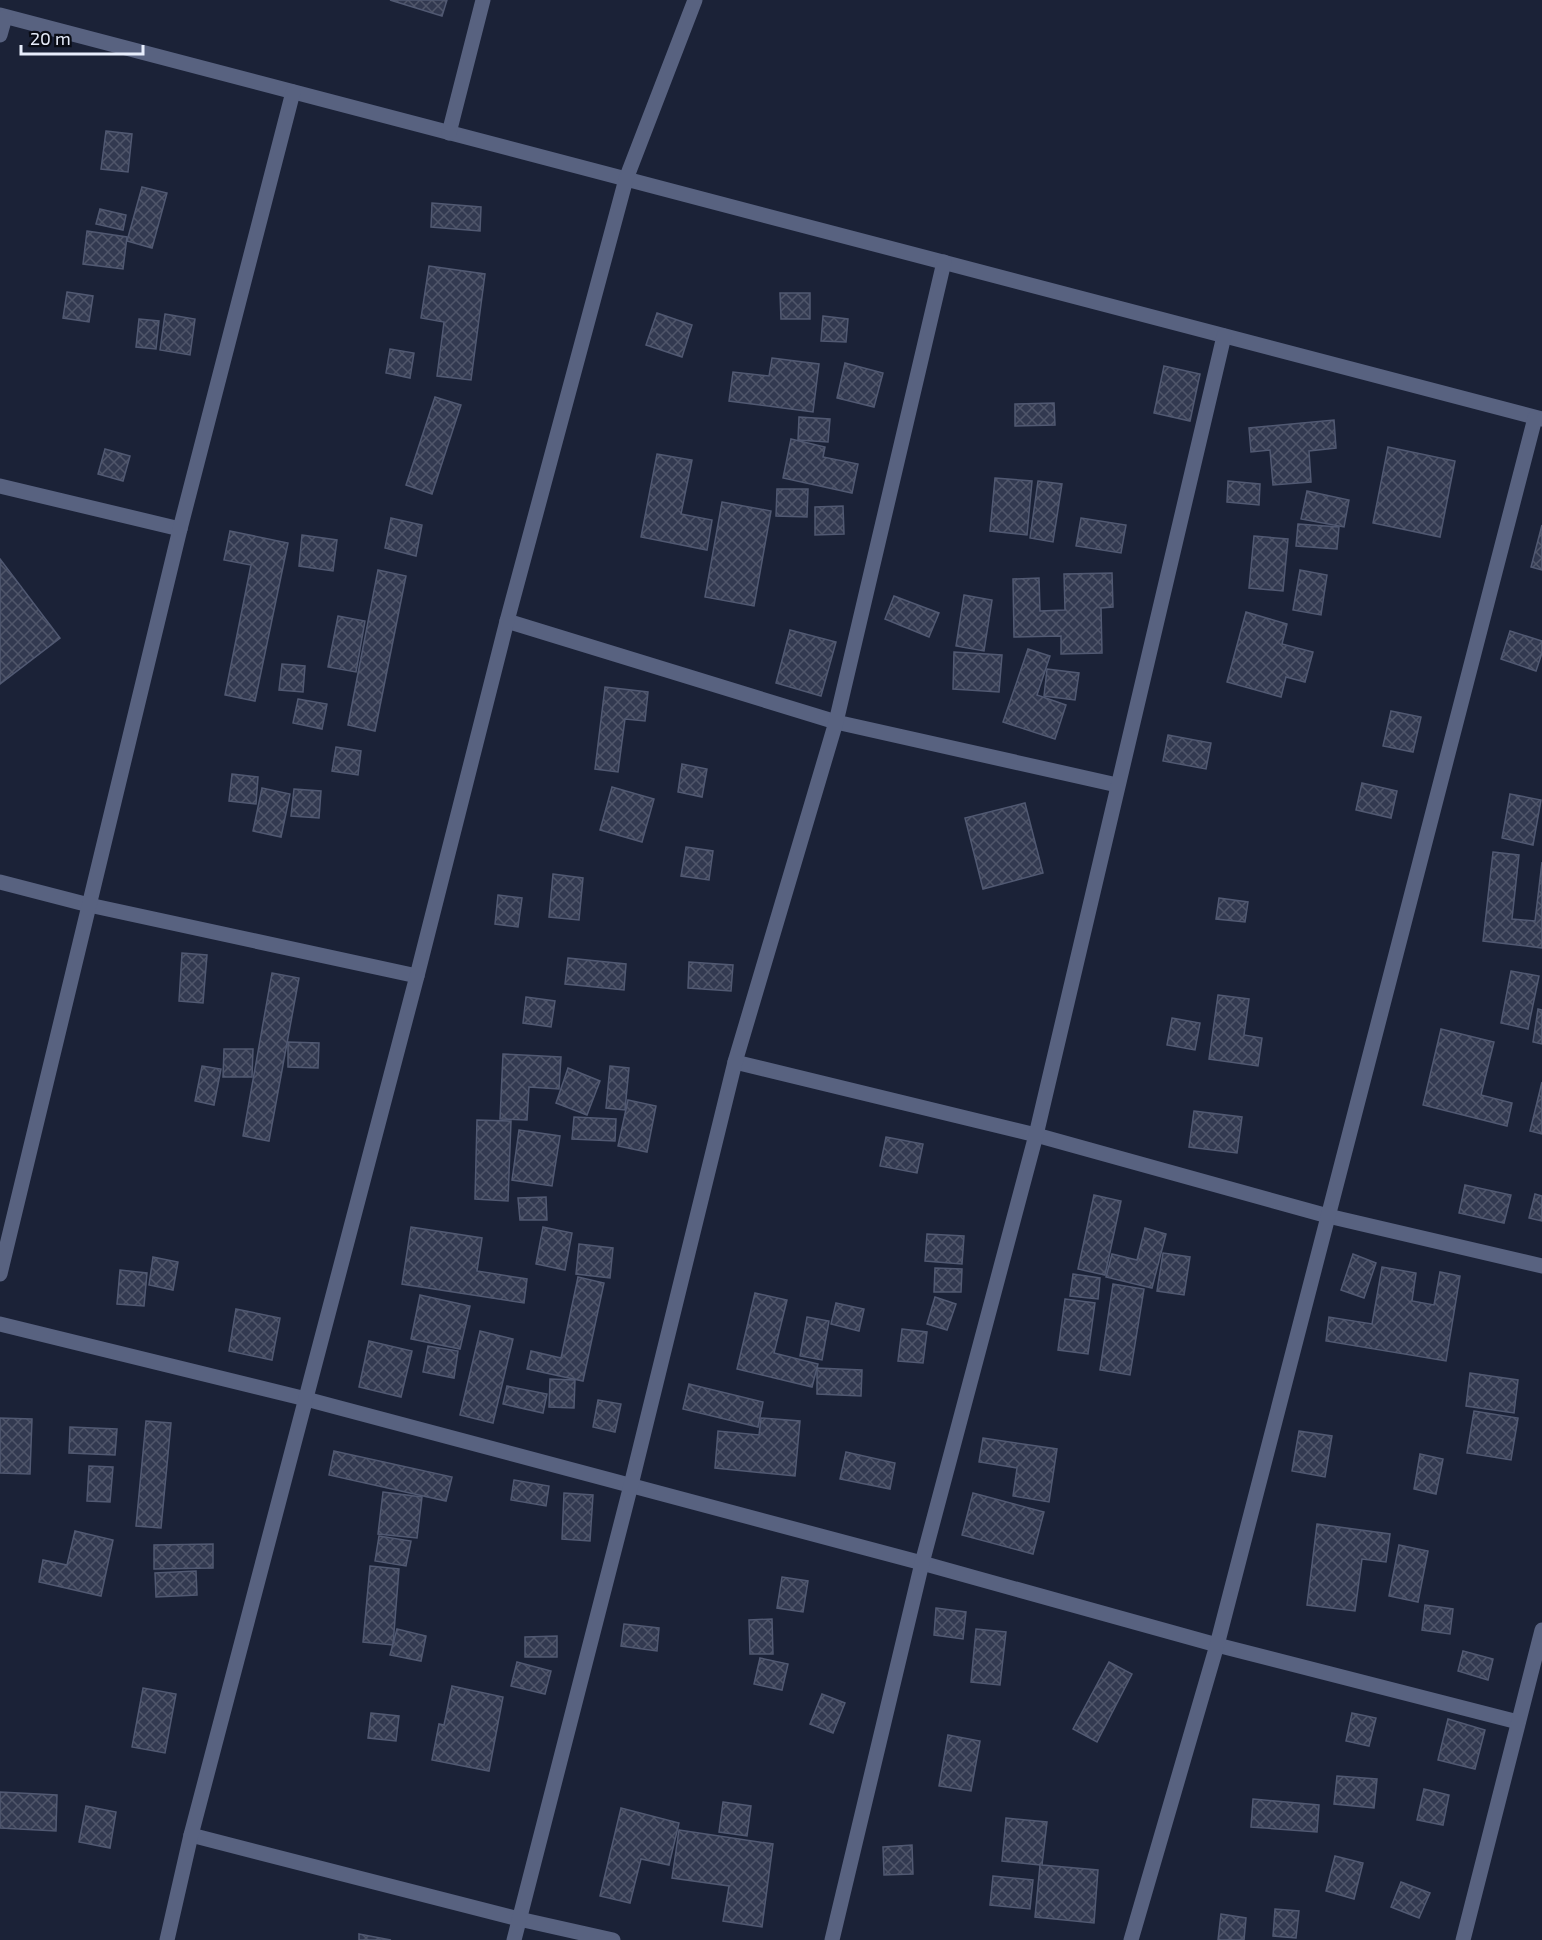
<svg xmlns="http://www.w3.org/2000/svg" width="1542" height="1940" font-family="'Exo 2',sans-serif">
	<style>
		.building { fill: url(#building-cross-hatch); stroke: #515972; stroke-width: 1.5 }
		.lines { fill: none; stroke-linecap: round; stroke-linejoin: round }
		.minor { stroke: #586280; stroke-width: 15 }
	</style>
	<defs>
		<pattern id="building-cross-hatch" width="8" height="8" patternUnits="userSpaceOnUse" patternTransform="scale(1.5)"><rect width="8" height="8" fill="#323950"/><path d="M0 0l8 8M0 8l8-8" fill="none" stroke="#50566a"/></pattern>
	</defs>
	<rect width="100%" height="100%" fill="#1b2237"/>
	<g class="building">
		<path d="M390,0H447L442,16Z"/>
		<path d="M106,131L132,134L128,172L101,169Z"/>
		<path d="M142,187L167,193L152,248L127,241Z"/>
		<path d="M432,203L481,207L480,231L431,227Z"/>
		<path d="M100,209L126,215L123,230L96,224Z"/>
		<path d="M87,231L127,237L123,269L83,264Z"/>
		<path d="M429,266L485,274L471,380L437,376L444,322L421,318Z"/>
		<path d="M67,292L93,296L89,322L63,318Z"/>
		<path d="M780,293H810V319H781Z"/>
		<path d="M657,313L692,325L682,357L646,345Z"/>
		<path d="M165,314L195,319L190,355L160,350Z"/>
		<path d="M823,316L848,319L846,342L821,341Z"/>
		<path d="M139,319L159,321L156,349L136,347Z"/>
		<path d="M390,349L414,353L410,378L386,373Z"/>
		<path d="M772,358L819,364L813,412L729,401L733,372L769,376Z"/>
		<path d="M845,363L883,373L874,407L837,398Z"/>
		<path d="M1164,366L1200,374L1190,421L1154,413Z"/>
		<path d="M435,397L461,405L432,494L406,485Z"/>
		<path d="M1054,403L1055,425L1015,426V404Z"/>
		<path d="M799,417L830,419L828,442L798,440Z"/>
		<path d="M1334,420L1336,448L1309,451L1311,482L1273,485L1270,450L1251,452L1249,428Z"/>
		<path d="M791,439L825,447L823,457L858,464L852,493L783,478Z"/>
		<path d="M1388,447L1455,461L1440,537L1373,523Z"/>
		<path d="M105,449L130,456L123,481L98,474Z"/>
		<path d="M657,454L692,460L681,514L712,520L707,550L641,537Z"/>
		<path d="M995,478L1032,481L1027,535L990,531Z"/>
		<path d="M1038,481L1062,484L1053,542L1030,538Z"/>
		<path d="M1228,481L1260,484L1259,505L1227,502Z"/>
		<path d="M777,489H808L807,517L776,516Z"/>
		<path d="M1307,491L1349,500L1344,527L1301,519Z"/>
		<path d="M722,502L771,511L754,606L705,597Z"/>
		<path d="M843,506L844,534L815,535V507Z"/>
		<path d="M391,518L422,525L416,556L385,548Z"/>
		<path d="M1081,518L1126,525L1121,553L1076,546Z"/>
		<path d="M1298,524L1339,527L1337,549L1296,546Z"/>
		<path d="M1542,525V570L1531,567Z"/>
		<path d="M230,531L288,543L255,701L225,695L251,565L224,560Z"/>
		<path d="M302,535L337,540L333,571L299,566Z"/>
		<path d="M1254,536L1288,539L1283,591L1249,588Z"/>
		<path d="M0,559L60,638L0,684Z"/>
		<path d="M378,570L406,576L375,731L348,725Z"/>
		<path d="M1300,570L1327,575L1321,615L1293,610Z"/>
		<path d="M1112,573L1113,607L1101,608L1102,653L1061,654V636L1014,637L1013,579L1039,578L1040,611L1065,610L1064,574Z"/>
		<path d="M964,595L992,600L984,651L956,646Z"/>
		<path d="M894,596L939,613L929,637L885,619Z"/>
		<path d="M1246,612L1287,624L1282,644L1313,652L1305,682L1286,677L1281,697L1227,682Z"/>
		<path d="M338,616L365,621L356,672L328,667Z"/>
		<path d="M790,630L836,642L821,696L776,683Z"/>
		<path d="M1510,631L1542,641V653L1536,671L1501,659Z"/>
		<path d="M1028,649L1050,656L1037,695L1066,705L1055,739L1003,722Z"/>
		<path d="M954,652L1002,655L999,692L953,689Z"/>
		<path d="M282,664L305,666L303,692L279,690Z"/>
		<path d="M1047,669L1079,673L1075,700L1044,696Z"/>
		<path d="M605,687L648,692L645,721L625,719L618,772L595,769Z"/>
		<path d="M298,699L327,704L322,729L293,723Z"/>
		<path d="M1391,711L1421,717L1413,752L1383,746Z"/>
		<path d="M1168,735L1211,743L1206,769L1163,761Z"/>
		<path d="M336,747L361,751L358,775L332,771Z"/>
		<path d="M682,764L707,769L702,797L678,792Z"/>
		<path d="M232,774L258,777L256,804L229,801Z"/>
		<path d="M1362,783L1397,791L1391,818L1356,810Z"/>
		<path d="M612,787L654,799L642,842L600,830Z"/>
		<path d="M262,788L290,794L281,837L253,831Z"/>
		<path d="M294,789L321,791L319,818L291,816Z"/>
		<path d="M1510,794L1541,800L1533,845L1502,838Z"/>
		<path d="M1025,803L1043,873L983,889L965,818Z"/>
		<path d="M686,847L713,851L709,880L681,876Z"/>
		<path d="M1493,852L1519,855L1512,919L1535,921L1542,862V948L1483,941Z"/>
		<path d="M553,874L583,878L579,920L549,917Z"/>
		<path d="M498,895L522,898L518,927L495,924Z"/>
		<path d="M1219,898L1248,902L1245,922L1216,919Z"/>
		<path d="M182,953L207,955L203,1003L179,1001Z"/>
		<path d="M568,958L626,964L624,990L565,984Z"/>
		<path d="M689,962L733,965L731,991L688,988Z"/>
		<path d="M1511,971L1539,976L1528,1029L1501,1023Z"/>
		<path d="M272,973L299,978L269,1141L243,1136Z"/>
		<path d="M1218,995L1249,999L1244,1035L1262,1038L1258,1066L1209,1059Z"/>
		<path d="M526,997L555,1001L551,1027L523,1023Z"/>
		<path d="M1538,1009L1542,1010V1044L1533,1042Z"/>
		<path d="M1172,1018L1200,1023L1195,1050L1167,1045Z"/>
		<path d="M1441,1029L1494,1042L1481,1095L1512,1103L1507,1126L1423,1105Z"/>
		<path d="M288,1042L319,1043L318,1068L288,1067Z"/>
		<path d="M224,1049H253L252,1077H223Z"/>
		<path d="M503,1054L561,1057L559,1089L529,1087L527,1120L500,1119Z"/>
		<path d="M202,1066L221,1069L214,1105L195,1101Z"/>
		<path d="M610,1066L629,1068L625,1110L606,1108Z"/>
		<path d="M568,1068L600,1081L587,1115L556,1103Z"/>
		<path d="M1542,1082V1134L1530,1131Z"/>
		<path d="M628,1100L656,1106L647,1152L618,1146Z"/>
		<path d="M1194,1111L1242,1117L1237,1153L1189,1147Z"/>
		<path d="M574,1117L616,1119L615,1141L572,1139Z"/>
		<path d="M477,1120L511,1121L508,1201L475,1199Z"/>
		<path d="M519,1130L560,1136L552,1186L512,1180Z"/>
		<path d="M886,1137L923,1144L917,1173L880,1166Z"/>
		<path d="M1465,1185L1511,1195L1504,1223L1459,1213Z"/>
		<path d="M1535,1194L1542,1196V1221L1529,1218Z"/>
		<path d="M1094,1195L1121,1201L1105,1275L1078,1269Z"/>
		<path d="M546,1197L547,1220H520L518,1198Z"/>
		<path d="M411,1227L482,1238L477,1271L527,1279L524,1303L402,1284Z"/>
		<path d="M543,1227L572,1233L565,1270L536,1264Z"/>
		<path d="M1145,1228L1166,1234L1152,1288L1106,1277L1112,1254L1137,1260Z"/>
		<path d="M927,1234L964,1236L962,1264L925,1261Z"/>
		<path d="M579,1244L613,1248L610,1278L576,1274Z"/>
		<path d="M1163,1253L1190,1257L1184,1295L1157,1291Z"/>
		<path d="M1353,1254L1376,1263L1364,1298L1341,1290Z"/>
		<path d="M153,1257L178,1262L173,1290L149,1285Z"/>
		<path d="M1382,1267L1416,1273L1412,1301L1434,1305L1440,1272L1460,1276L1446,1361L1326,1341L1329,1317L1372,1324Z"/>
		<path d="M935,1268L962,1269L961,1292H934Z"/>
		<path d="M120,1270L147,1273L144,1306L117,1304Z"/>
		<path d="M1073,1274L1100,1278L1098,1299L1070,1296Z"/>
		<path d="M578,1277L604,1283L583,1381L527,1369L531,1351L561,1358Z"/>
		<path d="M1113,1284L1144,1289L1130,1375L1100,1370Z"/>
		<path d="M755,1293L787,1300L774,1353L818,1364L812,1387L737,1369Z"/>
		<path d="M420,1295L470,1306L460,1349L411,1339Z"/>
		<path d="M935,1297L956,1304L947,1330L927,1324Z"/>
		<path d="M1065,1299L1095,1303L1088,1354L1058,1350Z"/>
		<path d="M836,1303L864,1309L859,1331L831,1324Z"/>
		<path d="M236,1309L280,1318L272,1360L229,1351Z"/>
		<path d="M807,1317L829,1321L822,1360L800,1356Z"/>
		<path d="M902,1329L927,1332L923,1363L898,1361Z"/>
		<path d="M480,1331L513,1339L493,1423L460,1415Z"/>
		<path d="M369,1341L412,1351L401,1397L359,1387Z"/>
		<path d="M428,1346L458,1351L454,1378L423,1372Z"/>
		<path d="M817,1368L862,1370L861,1396L817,1394Z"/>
		<path d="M1470,1373L1518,1380L1514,1413L1466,1406Z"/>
		<path d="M550,1379L575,1380L574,1408L549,1407Z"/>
		<path d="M689,1384L763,1402L758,1427L683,1409Z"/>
		<path d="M507,1386L547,1394L543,1413L503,1404Z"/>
		<path d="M598,1400L621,1404L615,1432L593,1427Z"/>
		<path d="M1474,1411L1518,1418L1511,1460L1467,1453Z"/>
		<path d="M0,1418L32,1419L30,1474L0,1473Z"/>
		<path d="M761,1418L800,1421L795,1476L715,1468L718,1431L759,1435Z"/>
		<path d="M146,1421L171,1423L161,1528L136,1526Z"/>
		<path d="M70,1427L117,1429L115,1455L69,1453Z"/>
		<path d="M1299,1431L1332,1436L1325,1477L1292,1471Z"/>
		<path d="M983,1438L1057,1449L1049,1502L1013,1496L1017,1468L979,1462Z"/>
		<path d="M334,1451L452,1477L446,1501L329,1475Z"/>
		<path d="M846,1452L895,1463L890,1489L840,1479Z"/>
		<path d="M1420,1454L1443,1459L1436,1494L1414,1489Z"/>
		<path d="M89,1466L113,1467L110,1502L87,1501Z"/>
		<path d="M514,1480L549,1486L546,1506L511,1500Z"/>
		<path d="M383,1492L422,1497L417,1538L378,1534Z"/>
		<path d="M564,1493L593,1495L590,1541L562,1539Z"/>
		<path d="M973,1493L1044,1512L1033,1554L962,1535Z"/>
		<path d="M1317,1524L1390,1534L1386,1562L1362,1559L1355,1611L1307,1605Z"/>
		<path d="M75,1531L113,1540L101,1596L39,1582L43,1560L67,1565Z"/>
		<path d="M379,1536L411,1541L406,1566L375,1561Z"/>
		<path d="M213,1544V1568L154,1569V1545Z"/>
		<path d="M1399,1545L1428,1551L1418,1602L1389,1596Z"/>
		<path d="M370,1566L399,1569L393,1645L363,1642Z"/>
		<path d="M196,1571L197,1595L156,1597L155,1573Z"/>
		<path d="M782,1577L808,1581L803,1612L777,1608Z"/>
		<path d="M1425,1605L1453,1609L1450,1634L1422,1630Z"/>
		<path d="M936,1608L966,1612L963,1639L934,1635Z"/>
		<path d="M772,1619L773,1654H750L749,1620Z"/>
		<path d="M624,1624L659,1628L657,1651L621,1646Z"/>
		<path d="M397,1629L426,1636L421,1661L390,1655Z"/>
		<path d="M976,1629L1006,1632L1000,1685L971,1682Z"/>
		<path d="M557,1636V1657H525V1637Z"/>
		<path d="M1463,1651L1493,1659L1488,1680L1458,1671Z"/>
		<path d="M760,1658L788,1664L782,1690L754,1684Z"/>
		<path d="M517,1662L551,1671L545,1694L511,1686Z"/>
		<path d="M1109,1662L1132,1674L1097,1742L1073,1729Z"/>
		<path d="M452,1686L503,1697L489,1771L432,1760L439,1724L444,1725Z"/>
		<path d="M143,1688L176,1694L165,1753L132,1747Z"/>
		<path d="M822,1694L845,1703L833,1733L810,1724Z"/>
		<path d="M371,1713L399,1716L396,1741L368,1738Z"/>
		<path d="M1352,1713L1376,1718L1369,1746L1346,1741Z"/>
		<path d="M1448,1719L1485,1730L1475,1769L1438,1760Z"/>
		<path d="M948,1735L980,1741L971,1791L939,1786Z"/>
		<path d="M1337,1776L1377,1779L1374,1808L1334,1804Z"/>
		<path d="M1424,1789L1449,1795L1443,1825L1417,1820Z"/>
		<path d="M0,1792L57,1795L56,1831L0,1828Z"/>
		<path d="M1253,1799L1319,1805L1317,1832L1251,1827Z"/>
		<path d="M723,1802L751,1806L747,1836L719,1832Z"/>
		<path d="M86,1806L116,1812L110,1848L79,1842Z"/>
		<path d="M621,1808L679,1823L669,1865L641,1859L630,1903L600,1896Z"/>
		<path d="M1006,1818L1047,1822L1042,1865L1098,1870L1094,1923L1035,1917L1040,1865L1002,1861Z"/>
		<path d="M679,1830L773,1844L762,1927L723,1921L729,1886L672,1878Z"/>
		<path d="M912,1845L913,1874L884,1875L883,1847Z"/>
		<path d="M1335,1856L1363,1863L1354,1899L1326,1891Z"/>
		<path d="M993,1876L1033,1880L1030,1909L990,1905Z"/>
		<path d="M1401,1882L1430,1893L1419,1918L1391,1907Z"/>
		<path d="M1275,1909L1299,1911L1296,1938L1273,1936Z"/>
		<path d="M1221,1914L1246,1918L1244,1940H1218Z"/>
		<path d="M359,1934L391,1940H359Z"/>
	</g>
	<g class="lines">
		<g class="minor">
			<path d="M0,15L1542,419"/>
			<path d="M0,35L5,17"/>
			<path d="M449,133L483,0"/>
			<path d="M0,486L180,529"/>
			<path d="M507,621L836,722L1117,785"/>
			<path d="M0,882L89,905L417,976"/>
			<path d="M735,1062L1036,1135L1328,1216L1542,1266"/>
			<path d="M0,1274L180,529L293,92"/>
			<path d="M0,1324L306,1399L922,1563L1217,1645L1518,1722"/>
			<path d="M191,1835L519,1919L613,1940"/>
			<path d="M167,1940L191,1835L417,976L507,621L626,179L695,0"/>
			<path d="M514,1940L631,1485L735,1062L836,722L944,262"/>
			<path d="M832,1940L922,1563L1036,1135L1224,336"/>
			<path d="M1131,1940L1217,1645L1535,418"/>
			<path d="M1463,1940L1542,1630"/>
		</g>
	</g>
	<path d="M21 45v9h122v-9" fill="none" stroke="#e7edfb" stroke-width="3"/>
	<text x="30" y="45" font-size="18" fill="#e7edfb" stroke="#090c15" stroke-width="4.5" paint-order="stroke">20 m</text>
</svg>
